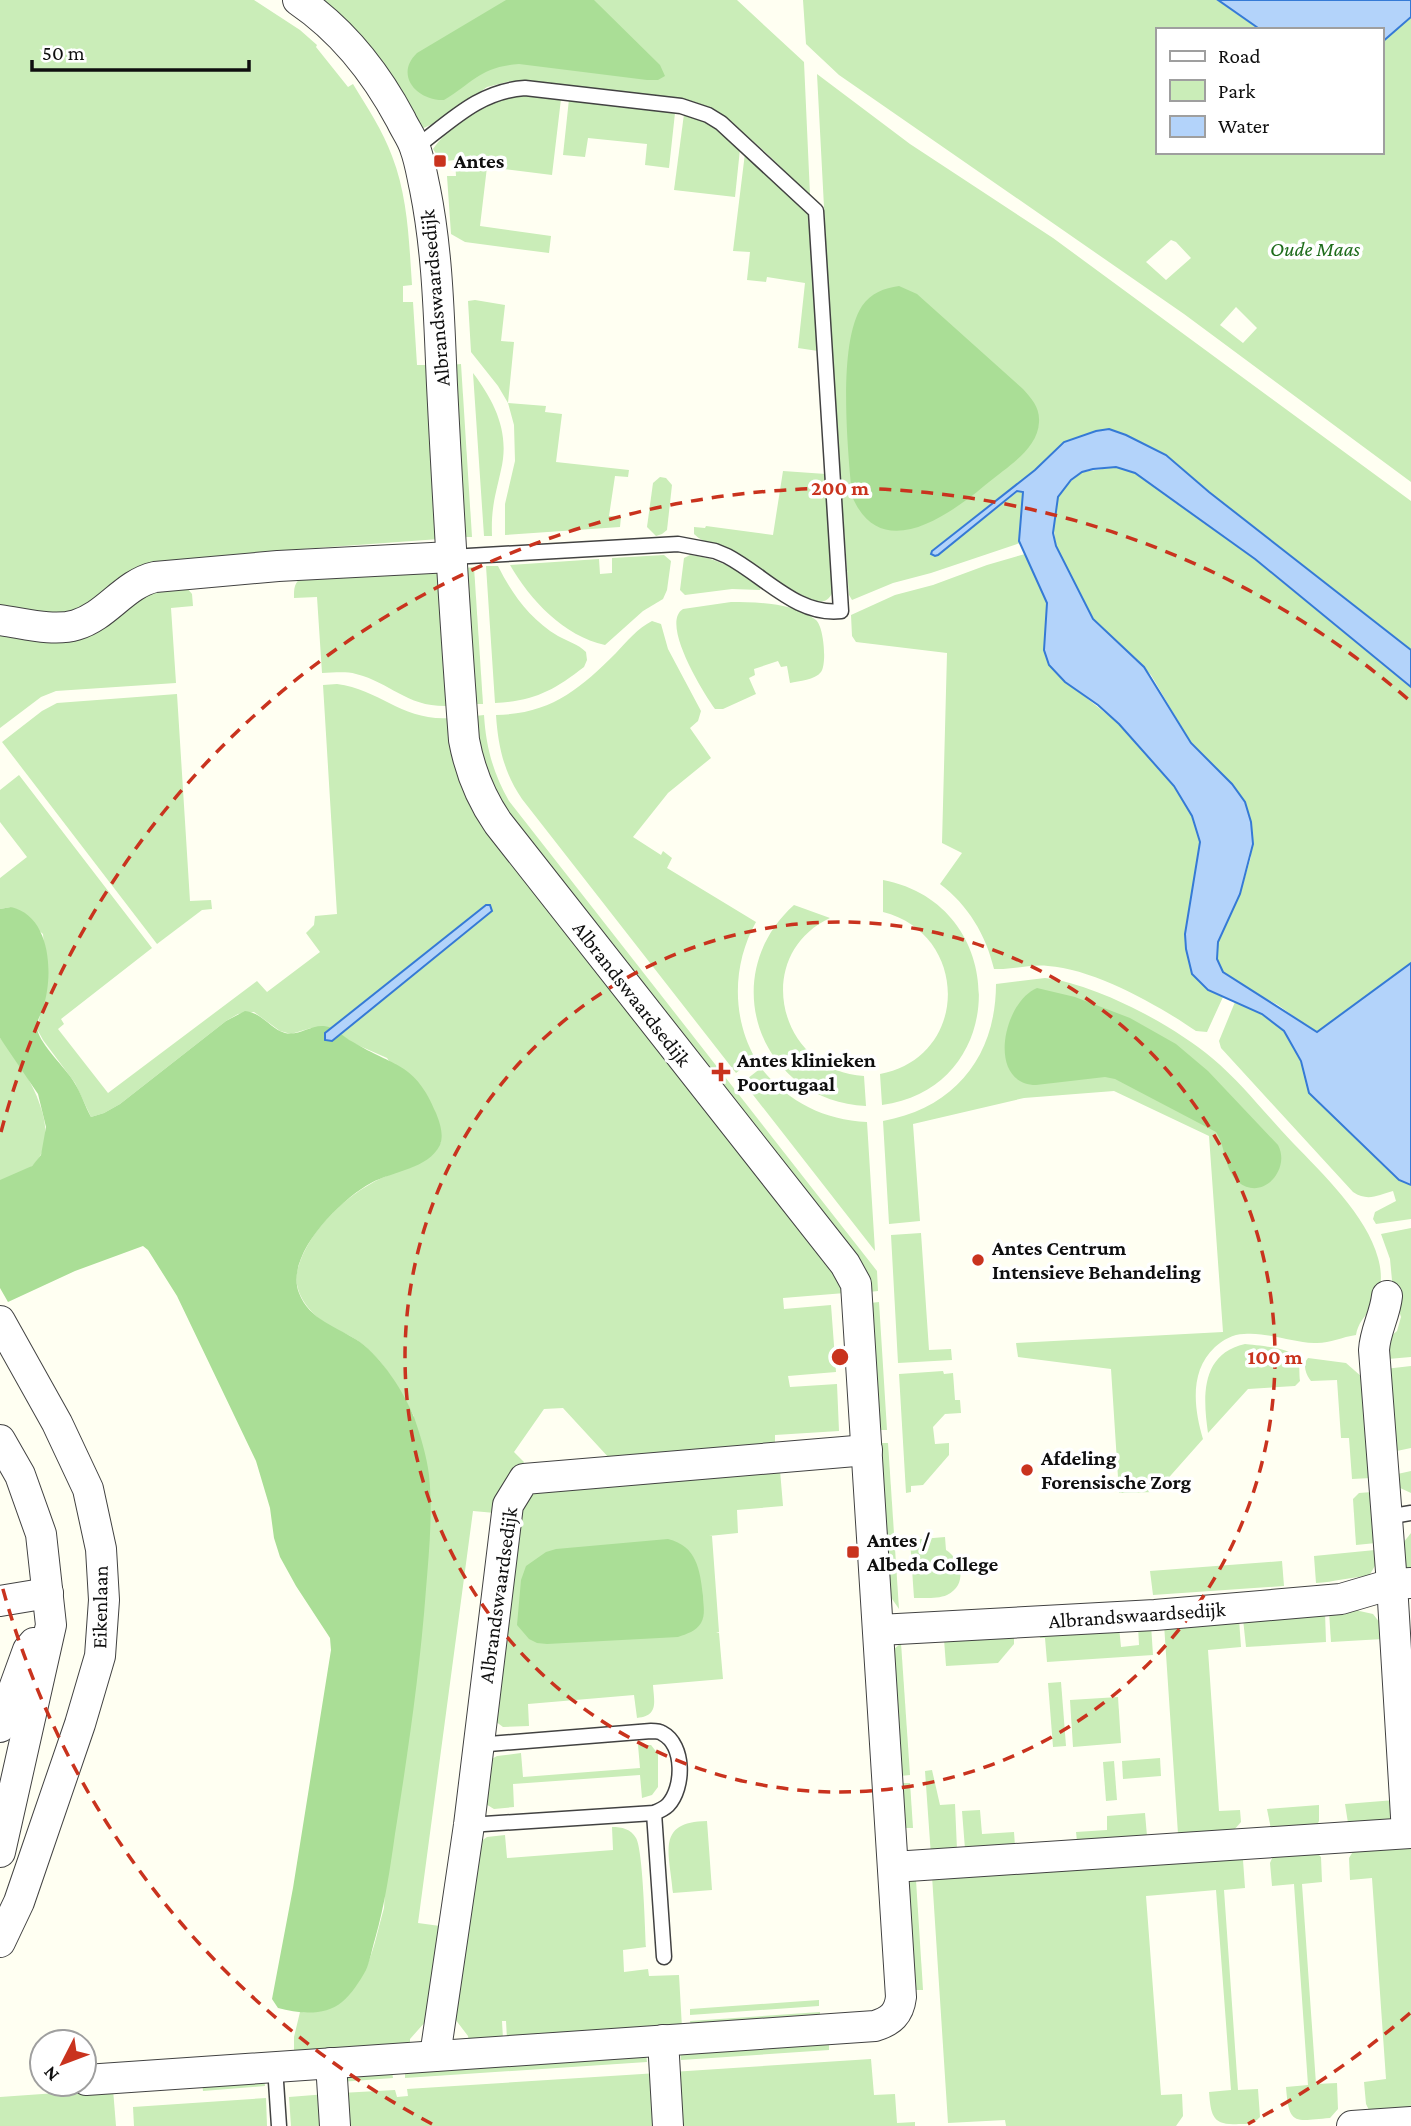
<svg xmlns="http://www.w3.org/2000/svg" width="1411" height="2126" font-family="'Crimson Pro',serif">
	<style>
		.green { fill: #caedb8; fill-rule: evenodd }
		.forest { fill: #aade96 }
		.water { fill: #b3d3fa; stroke: #357ad6; stroke-width: 2 }
		.lines { fill: none; stroke-linecap: round; stroke-linejoin: round }
		.service-casing { stroke: #424242; stroke-width: 17 }
		.minor-casing { stroke: #424242; stroke-width: 32 }
		.service { stroke: #fff; stroke-width: 14 }
		.minor { stroke: #fff; stroke-width: 30 }
		.ring { fill: none; stroke: #c9331e; stroke-width: 3.5; stroke-dasharray: 12 9 }
		.poi-dot { fill: #c9331e; stroke: #fff; stroke-width: 2.5 }
		.labels { text-anchor: middle; stroke-width: 7; stroke-linejoin: round; paint-order: stroke }
		.poi-label { font-size: 21px; font-weight: bold; fill: #0f0f0f; stroke: #fff; text-anchor: start }
		.park-label { font-size: 21px; font-style: italic; fill: #1e6c1b; stroke: #fff }
		.street-label { font-size: 21px; fill: #0f0f0f; stroke: #fff }
		.centre { fill: #c9331e; stroke: #fff; stroke-width: 3.5 }
		.ring-label { font-size: 21px; text-anchor: middle; font-weight: bold; fill: #c9331e; stroke: #fff; stroke-width: 7; stroke-linejoin: round; paint-order: stroke }
	</style>
	<rect width="100%" height="100%" fill="#fffff2"/>
	<g class="green">
		<path d="M0,0H254L300,30L317,45L316,47L348,87L353,84C367,107 383,131 392,156C408,197 409,242 412,285L403,286V302H413L417,365H427L439,539L262,552L259,555L59,616L0,609Z"/>
		<path d="M318,0H737L804,62L810,195C779,167 727,108 687,100L537,82L511,81L487,87L437,122L419,130Z"/>
		<path d="M803,0H1217L1260,30H1157V152H1381V43L1411,17V482L1184,314L839,75L806,44ZM1171,240L1176,242L1191,258L1166,280L1146,262ZM1236,307L1257,328L1243,343L1220,325Z"/>
		<path d="M817,74L910,144L1053,238L1411,501V650L1209,492L1166,455L1096,431L1064,442L1035,470L932,551L931,554L938,555L1020,490L1023,492L1020,543L931,573L893,583L852,600L849,595L834,397Z"/>
		<path d="M520,95L561,99L552,175L487,167L480,226L551,236L549,253L465,242L451,234L447,176H456L455,160L446,161L445,155H437L433,149C444,133 474,106 492,100C501,97 511,97 520,95Z"/>
		<path d="M569,99L675,113L669,168L645,165L647,144L588,138L585,157L563,155Z"/>
		<path d="M684,114C707,119 723,133 740,149L735,197L674,190Z"/>
		<path d="M745,153L808,212L818,351L798,348L805,283L767,277L766,282L747,280L750,252L733,251Z"/>
		<path d="M475,300L505,305L501,341L514,342L508,403L546,406L545,412L562,414L556,462L629,470L628,477L615,476L609,516L621,517L620,527L505,535V504L515,461L514,425L508,403L498,386L471,352L468,301Z"/>
		<path d="M461,364L472,537H463L451,365Z"/>
		<path d="M473,373C495,402 510,433 501,470C495,497 491,508 492,536H484Z"/>
		<path d="M1116,467L1135,473L1254,559L1411,687V963L1317,1033L1278,1005L1242,986L1223,972L1219,965L1216,952L1218,942L1240,894L1251,857L1223,775L1191,743L1151,675L1093,619L1056,546L1053,522L1058,497L1063,488L1082,472Z"/>
		<path d="M783,471L826,474L833,591C830,598 826,603 817,601C792,595 758,564 733,551C720,545 705,545 694,534V527L705,528L706,526L773,535Z"/>
		<path d="M660,477L666,478L672,485L667,530L662,534L656,536L647,527L653,483Z"/>
		<path d="M1025,554L1047,603L1044,646L1046,658L1059,676L1119,724L1174,786L1192,815L1200,842L1195,885L1187,918L1208,990L1223,997L1207,1032L1196,1031C1158,1005 1094,969 1048,966C1030,964 1012,970 994,969C986,935 968,905 940,884L962,853L942,843L947,653L856,642L852,636L851,615L895,595L933,585L987,565Z"/>
		<path d="M664,555L671,561L667,590L663,599L643,611L605,645C564,636 530,600 510,565L599,559L600,574L612,573V558Z"/>
		<path d="M690,555C718,558 739,570 761,586L760,590L732,589L685,595L680,590L684,558Z"/>
		<path d="M486,566H498C512,594 530,619 558,636C567,641 578,644 586,652L587,660L584,667C553,691 534,701 495,703Z"/>
		<path d="M474,567L483,704H474L465,568Z"/>
		<path d="M438,569L450,706C407,708 392,683 356,674C345,671 333,673 322,673L317,597L294,598C294,588 294,582 303,577Z"/>
		<path d="M186,587L192,594L193,606L171,608L176,683L56,691L41,697L0,728V630L77,640L91,634L148,589Z"/>
		<path d="M731,602C757,602 795,603 816,620C824,627 827,664 821,672C815,680 799,681 790,683L787,666L781,667L778,661L754,669L755,675L749,678L756,694L723,709H715C703,692 660,623 683,609Z"/>
		<path d="M652,621L661,624L668,649L701,711L698,721L690,728L711,758L668,793L633,837L661,855L663,851L672,858L667,868L756,922C733,963 731,1015 755,1058L736,1073L522,799C504,773 498,746 496,715C550,714 579,690 616,653C627,641 638,628 652,621Z"/>
		<path d="M337,684C381,690 402,721 450,718L453,751L835,1273L845,1293L783,1298L784,1309L831,1305L836,1372L788,1376L790,1387L837,1384L839,1431L775,1435V1450L610,1459L563,1408L544,1409L514,1452L524,1462L497,1501L495,1513L473,1511L418,1923L440,1926L426,2021L410,2039V2045L294,2053V2037L300,2012C312,2013 320,2009 331,2004C370,1985 373,1946 384,1908L414,1416C400,1391 385,1361 361,1343C351,1335 338,1331 328,1325C309,1313 291,1291 298,1268C310,1227 351,1190 389,1175C413,1164 425,1166 441,1142L387,1058L353,1043L332,1029L311,1028L291,1034L280,1031L254,1012L238,1014L226,1021L120,1104L104,1113L91,1117L75,1083L43,1040L37,1029L47,982L43,934L11,907L0,909V878L27,857L0,822V790L19,775L152,948L61,1019L64,1024L58,1029L108,1093L257,981L267,992L320,952L306,933L314,925L315,916L337,914L323,685Z"/>
		<path d="M177,694L190,901L211,900L212,909L202,910L157,944L2,742L42,711L57,703Z"/>
		<path d="M484,715C486,747 493,773 509,801L877,1271L878,1291L869,1292L499,801L481,764L475,716Z"/>
		<path d="M883,880C1011,904 1011,1088 882,1105L880,1074C970,1057 970,934 883,912Z"/>
		<path d="M794,905L830,918C751,955 778,1071 864,1076L866,1106C759,1101 715,976 794,905Z"/>
		<path d="M1045,978C1096,984 1173,1025 1212,1058C1242,1083 1266,1115 1293,1143C1322,1173 1367,1216 1378,1258C1383,1275 1382,1294 1371,1308C1364,1318 1358,1323 1356,1335C1341,1337 1329,1344 1314,1343C1290,1342 1267,1332 1244,1334C1233,1334 1223,1340 1215,1347C1189,1371 1194,1409 1203,1439L1156,1492L1119,1493L1111,1369L1018,1357L1016,1343L1223,1332L1209,1136L1114,1091L1024,1098L913,1124L920,1221L889,1224L883,1121C955,1108 996,1056 996,984Z"/>
		<path d="M1235,1002L1262,1014L1284,1031L1301,1061L1309,1093L1399,1180L1411,1185V1219L1376,1224L1373,1219L1375,1212L1396,1201L1393,1191C1378,1195 1368,1202 1353,1192L1221,1048L1219,1041Z"/>
		<path d="M0,1038C24,1065 68,1135 32,1166C24,1173 12,1176 2,1180H0Z"/>
		<path d="M761,1068C788,1102 824,1120 867,1122L875,1251L743,1082Z"/>
		<path d="M1411,1228V1357L1388,1359L1387,1339L1397,1331L1401,1317L1393,1291L1390,1259L1381,1234Z"/>
		<path d="M921,1233L929,1350L951,1349L952,1360L898,1363L891,1235Z"/>
		<path d="M879,1302L887,1430H878L870,1303Z"/>
		<path d="M1245,1344C1255,1345 1293,1348 1298,1358C1300,1365 1299,1374 1300,1381L1295,1386L1248,1389L1208,1433C1203,1398 1200,1354 1245,1344Z"/>
		<path d="M1308,1358L1346,1363L1362,1377L1371,1478L1352,1479L1349,1438H1341L1337,1380L1311,1381C1306,1375 1302,1364 1308,1358Z"/>
		<path d="M1411,1366V1448L1392,1452L1385,1369Z"/>
		<path d="M943,1371L944,1374L953,1373L955,1400H960L961,1413L945,1414L933,1427L935,1444L949,1443V1455L923,1485L911,1486V1492L906,1493L899,1374Z"/>
		<path d="M879,1443H888L899,1609L890,1596Z"/>
		<path d="M780,1470L783,1506L737,1510L738,1533L709,1536H712L719,1632L716,1633H719L723,1679L653,1685C654,1702 659,1716 637,1718L634,1695L528,1704L529,1726L503,1727L495,1721L520,1502L532,1486Z"/>
		<path d="M1411,1471V1493L1398,1487L1393,1475Z"/>
		<path d="M1372,1492L1376,1543L1356,1545L1353,1499L1359,1493Z"/>
		<path d="M1411,1533V1572L1404,1567L1403,1543Z"/>
		<path d="M945,1537L946,1550C962,1560 968,1585 947,1595C938,1599 924,1598 914,1598L910,1540Z"/>
		<path d="M1375,1550L1376,1564L1369,1576C1350,1577 1334,1582 1316,1583L1314,1556Z"/>
		<path d="M1282,1561L1284,1586L1153,1595L1150,1571Z"/>
		<path d="M1355,1610L1373,1614L1380,1623L1383,1639L1331,1642L1329,1612Z"/>
		<path d="M1325,1612L1326,1642L1246,1647L1243,1619Z"/>
		<path d="M1239,1619L1241,1647L1208,1650L1219,1811L1240,1810L1241,1822L1234,1830L1178,1834L1164,1624Z"/>
		<path d="M1151,1625L1153,1655L1047,1662L1045,1638H1040L1039,1632L1119,1627L1121,1647L1139,1645L1138,1626Z"/>
		<path d="M1014,1634V1644L998,1663L946,1666L944,1639Z"/>
		<path d="M901,1643L910,1775L900,1776L892,1651Z"/>
		<path d="M1061,1682L1066,1746L1053,1747L1048,1683Z"/>
		<path d="M1118,1697L1121,1743L1073,1747L1070,1700Z"/>
		<path d="M638,1745H651L658,1754V1787L652,1795L642,1798L640,1775L513,1784L514,1807L494,1809L484,1803L488,1761L497,1756L521,1753L523,1777L640,1768Z"/>
		<path d="M1160,1758L1161,1776L1123,1779L1122,1761Z"/>
		<path d="M1114,1761L1117,1800L1106,1801L1103,1762Z"/>
		<path d="M932,1770L940,1805L955,1804L957,1850L931,1856L925,1771Z"/>
		<path d="M901,1783H910L913,1828H904Z"/>
		<path d="M1395,1800L1394,1821L1348,1823L1345,1804Z"/>
		<path d="M1319,1805V1821L1316,1827L1271,1829L1267,1809Z"/>
		<path d="M980,1810L982,1834L1014,1832L1015,1846L965,1849L962,1811Z"/>
		<path d="M1145,1813L1147,1836L1077,1841L1076,1832L1107,1830V1816Z"/>
		<path d="M707,1821L712,1890L673,1893C670,1853 655,1822 707,1821Z"/>
		<path d="M612,1827C622,1827 631,1829 636,1838C643,1850 645,1928 646,1947L623,1950L624,1972L648,1969L649,1976L679,1975L682,2028L507,2039L506,2021H502L503,2039L469,2042L468,2036L455,2019L480,1842L487,1837L505,1835L507,1858L613,1850Z"/>
		<path d="M1411,1844V2113L1369,2110L1366,2104L1364,2082L1386,2079L1372,1878L1350,1880L1349,1858L1354,1850Z"/>
		<path d="M1316,1852L1321,1857L1322,1882L1302,1884L1316,2084L1337,2083L1338,2109L1330,2118C1294,2121 1289,2126 1286,2087L1308,2085L1294,1884L1272,1886L1270,1863L1273,1856Z"/>
		<path d="M1237,1856L1243,1860L1245,1888L1224,1890L1238,2090L1258,2089L1260,2117C1254,2124 1248,2124 1239,2124C1212,2126 1211,2115 1209,2092L1231,2090L1216,1890L1146,1896L1161,2095L1182,2094L1183,2116L1176,2126H1006L1005,2120L948,2123L932,1876Z"/>
		<path d="M907,1880H916L923,1990H915Z"/>
		<path d="M819,2000V2006L690,2015V2009Z"/>
		<path d="M820,2012V2018L691,2027L690,2021Z"/>
		<path d="M829,2042V2050L681,2060L680,2052Z"/>
		<path d="M646,2054L647,2062L405,2078V2070Z"/>
		<path d="M871,2059L874,2095L895,2094L897,2123L915,2122V2126H673L672,2072Z"/>
		<path d="M392,2071L393,2078L340,2082V2074Z"/>
		<path d="M658,2073L661,2126H342L341,2093L395,2090L397,2097L408,2096L407,2089Z"/>
		<path d="M264,2079L265,2086L203,2091L202,2083Z"/>
		<path d="M113,2089L116,2126H0V2097Z"/>
		<path d="M327,2094L329,2126H291L289,2097Z"/>
		<path d="M266,2098L267,2126H134L133,2107Z"/>
	</g>
	<g class="forest">
		<path d="M506,0H594L660,65L665,76L658,80H647L519,64C480,67 474,82 444,100C417,101 394,75 417,53Z"/>
		<path d="M899,286L917,294L1023,389C1032,399 1040,408 1039,422C1038,449 1007,467 989,482C951,514 881,566 852,496C848,451 837,344 862,306C871,293 884,288 899,286Z"/>
		<path d="M11,907C51,916 54,975 43,1008C41,1015 36,1021 37,1029C41,1046 65,1067 74,1082C81,1093 85,1106 91,1117L104,1113L120,1104L226,1021L245,1011C263,1013 269,1028 285,1033C299,1036 310,1025 324,1026C335,1027 343,1037 353,1042C394,1067 415,1062 436,1113C440,1123 444,1135 440,1145C428,1169 393,1171 371,1183C341,1199 284,1255 299,1293C309,1320 338,1327 360,1342C382,1358 404,1392 414,1417C420,1434 427,1457 429,1475C433,1512 429,1552 426,1589C420,1671 408,1752 395,1834C390,1869 385,1904 375,1939C372,1949 370,1961 366,1970C360,1981 351,1995 342,2002C324,2017 298,2013 278,2008L272,1999L293,1888L331,1650L330,1638L296,1586L280,1557L274,1538L270,1508L256,1461L177,1296L148,1250L143,1246L75,1271L8,1302L0,1288V1180L32,1166L41,1155L46,1127L38,1094L0,1038V909Z"/>
		<path d="M1037,988L1075,997L1130,1018L1176,1044L1208,1071L1278,1145C1291,1169 1263,1202 1238,1182C1224,1169 1226,1147 1216,1132L1115,1079L1105,1077L1036,1085C986,1084 1003,1002 1037,988Z"/>
		<path d="M668,1539C697,1546 700,1570 703,1596C703,1604 706,1615 701,1623C696,1631 687,1634 678,1637L547,1644L537,1643L529,1639L517,1625L521,1580L526,1566L546,1552L556,1549Z"/>
	</g>
	<g class="water">
		<path d="M1218,0H1411V17L1381,43V30H1261Z"/>
		<path d="M1109,429L1126,435L1166,455L1209,492L1411,650V687L1255,559L1135,473L1116,467L1093,469L1082,472L1071,480L1058,497L1053,533L1056,546L1093,619L1144,667L1191,743L1232,784L1245,802L1251,822L1253,844L1240,894L1218,942L1217,959L1223,972L1317,1032L1411,963V1185L1399,1180L1309,1093L1301,1061L1284,1031L1262,1014L1208,990L1192,974L1186,949L1185,934L1200,842L1192,816L1174,786L1119,724L1098,705L1065,682L1049,665L1044,650L1047,603L1019,541L1023,492L1017,491L938,555L935,556L931,554L932,551L1035,470L1064,442L1096,431Z"/>
		<path d="M486,905H490L492,911L332,1041L325,1040V1033Z"/>
	</g>
	<g class="lines">
		<g class="service-casing">
			<g id="service">
				<path d="M415,148C451,121 479,91 525,88L681,106L708,115L721,123L816,211L841,611C797,616 765,576 727,556L715,551L678,544L451,557"/>
				<path d="M1387,1517L1411,1513"/>
				<path d="M654,1813L664,1957"/>
				<path d="M469,1825L654,1813C659,1811 664,1809 668,1805C684,1788 685,1745 662,1733C659,1731 655,1731 651,1731L477,1745"/>
				<path d="M275,2067L279,2126"/>
			</g>
		</g>
		<g class="minor-casing">
			<g id="minor">
				<path d="M0,620C23,623 53,632 76,625C107,616 124,584 155,577L278,566L451,557"/>
				<path d="M1387,1296C1385,1315 1375,1331 1374,1350L1392,1584L1407,1833"/>
				<path d="M0,1321L57,1423L88,1489L101,1549L104,1600L100,1656L80,1724L19,1902L0,1942"/>
				<path d="M0,1440L20,1475L41,1534L51,1625L0,1852"/>
				<path d="M0,1601L48,1593"/>
				<path d="M879,1630L1155,1615L1341,1599L1392,1584L1411,1583"/>
				<path d="M0,1727L28,1650L34,1643"/>
				<path d="M893,1867L1411,1833"/>
				<path d="M663,2040L668,2126"/>
				<path d="M435,2056L469,1825L508,1505L524,1479L867,1450"/>
				<path d="M331,2063L335,2126"/>
				<path d="M86,2080L875,2026C891,2021 899,2014 901,1997L856,1284L845,1264L498,823C480,797 470,772 464,740C455,622 448,504 442,385C439,320 438,254 425,189C422,176 420,161 415,148C412,138 405,129 401,120C376,73 342,30 298,0"/>
				<path d="M1352,2126L1411,2122"/>
			</g>
		</g>
		<use href="#service" class="service"/>
		<use href="#minor" class="minor"/>
	</g>
	<g class="ring">
		<circle cx="840" cy="1357" r="435"/>
		<path d="M1410 2013A869 869 0 0 1 1248 2124M432 2124A869 869 0 0 1 1 1582M1 1132A869 869 0 0 1 1410 701"/>
	</g>
	<g class="poi-dot">
		<rect x="433" y="154" width="14" height="14" rx="3.5"/>
		<path d="M717.5 1061.5h7v7h7v7h-7v7h-7v-7h-7v-7h7z"/>
		<circle cx="978" cy="1260" r="7"/>
		<circle cx="1027" cy="1470" r="7"/>
		<rect x="846" y="1545" width="14" height="14" rx="3.5"/>
	</g>
	<g class="labels">
		<g class="poi-label">
			<text x="454" y="168">Antes</text>
			<text x="737" y="1067">Antes klinieken<tspan x="737" dy="24">Poortugaal</tspan></text>
			<text x="992" y="1255">Antes Centrum<tspan x="992" dy="24">Intensieve Behandeling</tspan></text>
			<text x="1041" y="1465">Afdeling<tspan x="1041" dy="24">Forensische Zorg</tspan></text>
			<text x="867" y="1547">Antes /<tspan x="867" dy="24">Albeda College</tspan></text>
		</g>
		<g class="park-label">
			<text x="1315" y="256">Oude Maas</text>
		</g>
		<g class="street-label">
			<text transform="translate(435 298) rotate(-95)" y="7">Albrandswaardsedijk</text>
			<text transform="translate(632 994) rotate(52)" y="7">Albrandswaardsedijk</text>
			<text transform="translate(498 1595) rotate(-82)" y="7">Albrandswaardsedijk</text>
			<text transform="translate(100 1607) rotate(-89)" y="7">Eikenlaan</text>
			<text transform="translate(1137 1615) rotate(-4)" y="7">Albrandswaardsedijk</text>
		</g>
	</g>
	<circle cx="840" cy="1357" r="10" class="centre"/>
	<g class="ring-label">
		<text x="840" y="495">200 m</text>
		<text x="1275" y="1364">100 m</text>
	</g>
	<rect x="1156" y="28" width="228" height="126" fill="#ffffff" stroke="#9f9f9f" stroke-width="2"/>
	<rect x="1170" y="51" width="35" height="10" fill="#ffffff" stroke="#9f9f9f" stroke-width="2"/>
	<text x="1218" y="63" font-size="21" fill="#0f0f0f">Road</text>
	<rect x="1170" y="80" width="35" height="21" fill="#caedb8" stroke="#9f9f9f" stroke-width="2"/>
	<text x="1218" y="98" font-size="21" fill="#0f0f0f">Park</text>
	<rect x="1170" y="116" width="35" height="21" fill="#b3d3fa" stroke="#9f9f9f" stroke-width="2"/>
	<text x="1218" y="133" font-size="21" fill="#0f0f0f">Water</text>
	<g transform="translate(63 2063) rotate(228)"><circle r="33" fill="#ffffff" stroke="#9f9f9f" stroke-width="2"/>
	<path d="M0-5L12 26L0 18L-12 26Z" fill="#c9331e"/>
	<text y="-10" font-size="19" font-weight="bold" text-anchor="middle" fill="#0f0f0f">N</text>
	</g>
	<path d="M32 60v10h217v-10" fill="none" stroke="#0f0f0f" stroke-width="3.5"/>
	<text x="42" y="60" font-size="21" fill="#0f0f0f" stroke="#ffffff" stroke-width="5" paint-order="stroke">50 m</text>
</svg>
